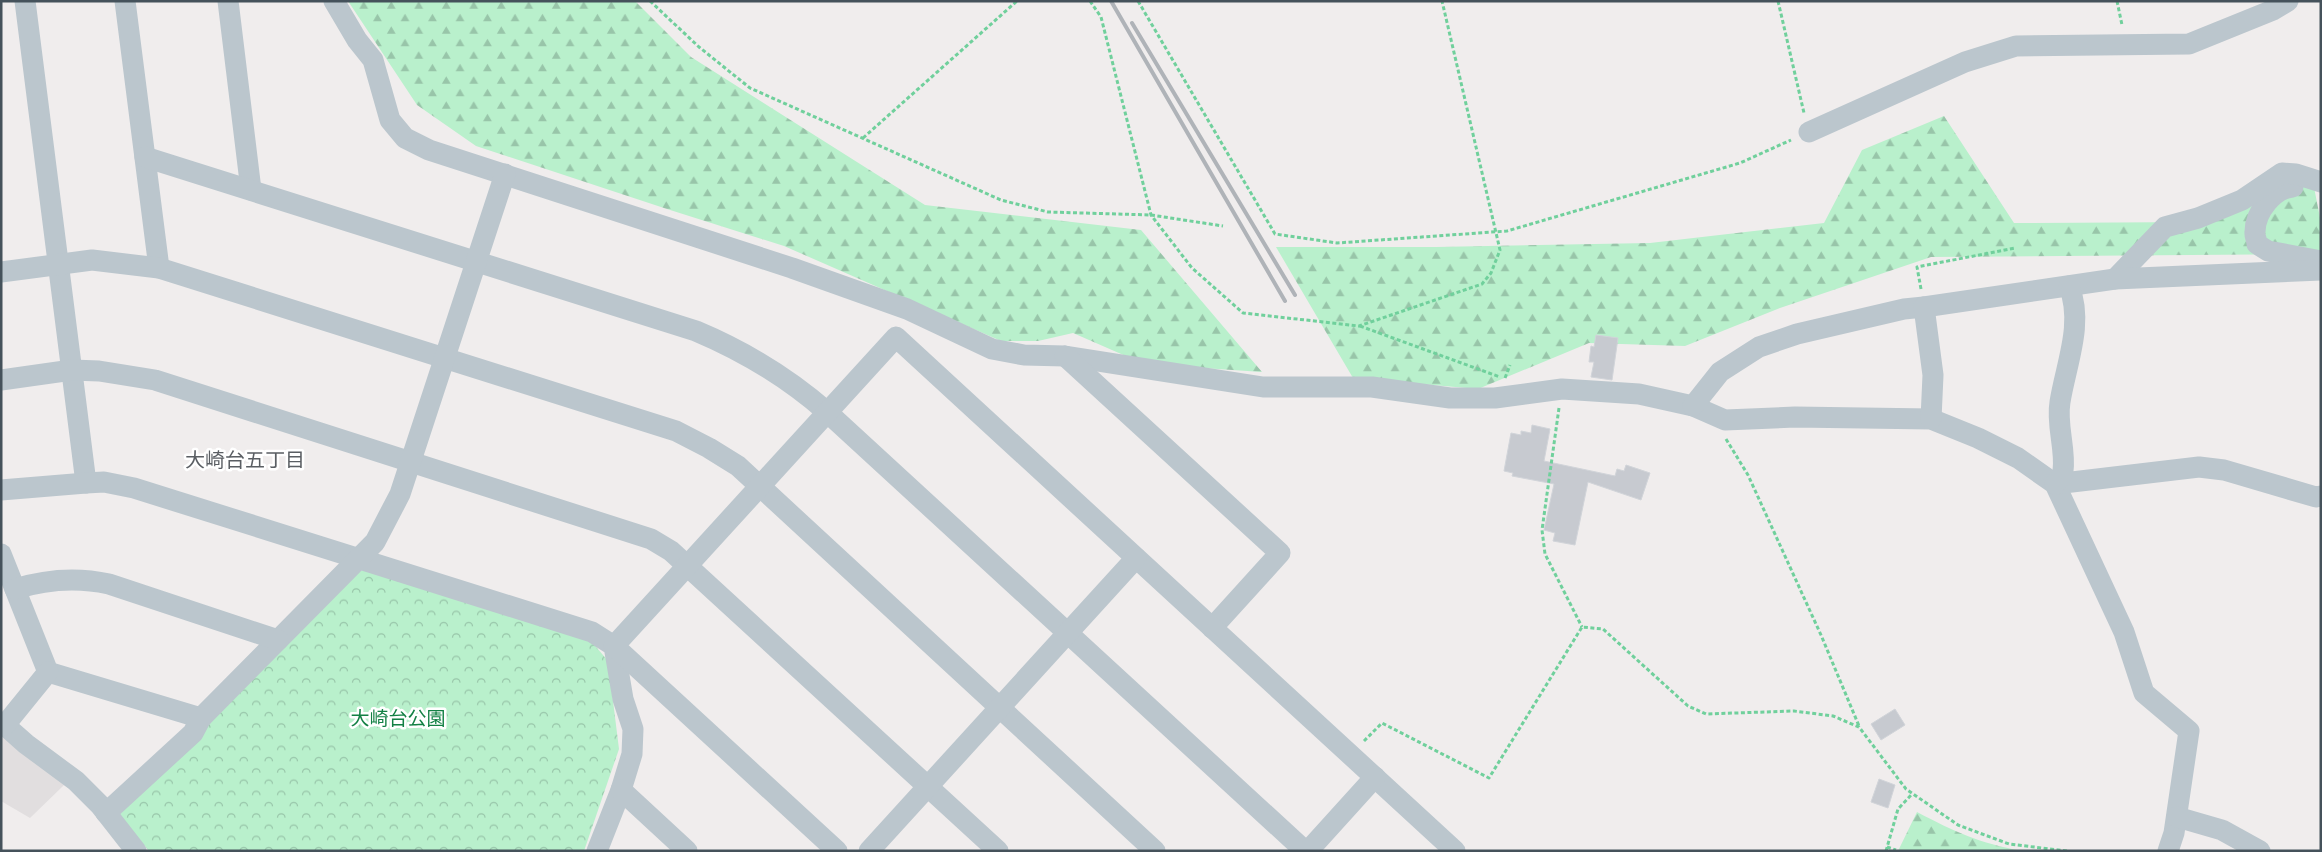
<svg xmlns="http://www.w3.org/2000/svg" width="2322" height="852" font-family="Signika,'Noto Sans JP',sans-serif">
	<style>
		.education { fill: #e1dedf }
		.forest { fill: url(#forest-firs) }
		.park { fill: url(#park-crowns) }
		.building { fill: #c7cad0; stroke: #d1d4d9 }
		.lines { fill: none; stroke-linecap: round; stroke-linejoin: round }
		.path { stroke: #70d09c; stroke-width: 3; stroke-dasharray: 4 2.5; stroke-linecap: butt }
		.minor { stroke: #bbc6cd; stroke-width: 21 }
		.rail { stroke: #afb3b8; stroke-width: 4 }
		.labels { text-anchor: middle; stroke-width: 5; stroke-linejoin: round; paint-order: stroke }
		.park-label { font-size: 19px; fill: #138044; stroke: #fff }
		.neighbourhood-label { font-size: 20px; fill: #5a5e63; stroke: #fff }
	</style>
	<defs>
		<pattern id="forest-firs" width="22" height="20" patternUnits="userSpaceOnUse" patternTransform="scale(1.25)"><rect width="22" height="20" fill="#b9f0cc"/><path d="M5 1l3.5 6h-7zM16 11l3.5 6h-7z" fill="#98c5a9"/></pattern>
		<pattern id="park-crowns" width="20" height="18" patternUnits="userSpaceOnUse" patternTransform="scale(1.25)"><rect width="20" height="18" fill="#b9f0cc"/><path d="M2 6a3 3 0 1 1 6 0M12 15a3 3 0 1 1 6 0" fill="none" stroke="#98c5a9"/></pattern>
	</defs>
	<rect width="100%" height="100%" fill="#f0eded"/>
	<path class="education" d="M1,733L64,785L30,818L1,801Z"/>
	<g class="forest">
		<path d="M348,1H635L691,57L925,205L1141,230L1262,372L1144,364L1073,333L1038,341H1001L784,246L667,209L476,146L417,105Z"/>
		<path d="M1944,116L2014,223L2197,222L2313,182L2321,223V254L1931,257L1780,308L1685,346L1589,343L1478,389L1353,378L1276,247H1436L1650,243L1824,223L1862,150Z"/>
		<path d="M1917,812C1955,832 1979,843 2022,851H1898Z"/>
	</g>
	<path class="park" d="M367,569L592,642L608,661L619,749L584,851H149L119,815L355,573Z"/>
	<g class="building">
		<path d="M1596,335L1618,338L1612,380L1591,377L1594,362H1589L1591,346L1594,347Z"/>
		<path d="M1532,425L1550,429L1544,461L1615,476L1617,469L1624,471L1626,465L1650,473L1641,500L1588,482L1575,545L1553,541L1555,533L1544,530L1554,484L1512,476L1513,473L1504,471L1511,433L1521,435V431L1531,433Z"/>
		<path d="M1895,709L1905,725L1881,740L1871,724Z"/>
		<path d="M1879,779L1895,785L1888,808L1871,802Z"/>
	</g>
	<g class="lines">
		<g class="path">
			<path d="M650,1L699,47L750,88L1001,200L1048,212L1151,215L1223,226"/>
			<path d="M1090,1L1101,17L1151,215L1192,268L1243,313L1359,326L1482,284L1491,273L1500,250L1442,1"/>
			<path d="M1138,1L1275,234L1337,243L1507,231L1740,163L1791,140"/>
			<path d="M1778,1L1804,113"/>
			<path d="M2117,1L2122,25"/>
			<path d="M863,138L1017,1"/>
			<path d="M1921,289L1917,267L2015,248"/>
			<path d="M1360,326L1500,377"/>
			<path d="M1505,378L1510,365"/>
			<path d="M1559,408L1542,530L1545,554L1582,627"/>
			<path d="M1726,439L1748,475L1821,635L1859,726"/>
			<path d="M1364,741L1382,723L1489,778L1582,627L1603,629L1688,706L1706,714L1794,711L1833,716L1859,727L1906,789L1958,825L2009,844L2067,851"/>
			<path d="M1887,847L1896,850"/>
			<path d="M1886,851L1898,809L1912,794"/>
		</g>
		<g class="minor">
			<path d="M25,1L86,483"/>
			<path d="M125,1L159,268"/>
			<path d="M228,1L251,190"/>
			<path d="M334,1L357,40L373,60L390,120L405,138L429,150L792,268L907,309L992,349L1024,355L1065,356L1263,387H1372L1450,398H1495L1562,389L1639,394L1693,406L1725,420L1795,417L1931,419L1978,438L2018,458L2055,484L2124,632L2144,693L2189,731L2174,833L2168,851"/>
			<path d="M1809,132L1965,62L2016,46L2189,44L2273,10L2288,1"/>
			<path d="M145,157L696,331C746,352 787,377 827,412L1305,851"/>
			<path d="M2293,187C2274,188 2255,212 2255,232C2254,235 2257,240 2257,244L2268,251L2321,261"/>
			<path d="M1,272L92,260L159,268L676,431L709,448L738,466L1155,851"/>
			<path d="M2115,279L2165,227L2198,218L2242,200L2282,173L2296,174L2321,182"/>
			<path d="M1065,356L1280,553L1212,628"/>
			<path d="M1,380L72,370L99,371L155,380L651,539L671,551L998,851"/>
			<path d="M1693,406L1720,372L1759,347L1797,334L1904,309L1924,307"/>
			<path d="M1931,419L1933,375L1924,307L2115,279L2321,270"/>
			<path d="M2055,484L2199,467L2224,470L2316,497L2321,496"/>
			<path d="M2055,484C2058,480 2063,475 2063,471C2066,449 2056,425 2060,402C2066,364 2084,324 2069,286"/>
			<path d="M1,490L86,483L104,482L134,488L592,632L614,646L623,699L633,729L632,754L621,790L597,851"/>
			<path d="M1,554L48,672L201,718L375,542L400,494L505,174"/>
			<path d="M15,589C47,579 77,577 109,584L278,640"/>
			<path d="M1,722L26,744L76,781L100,805L136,851"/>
			<path d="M5,725L48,672"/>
			<path d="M621,790L687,851"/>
			<path d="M106,813L193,733L201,718"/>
			<path d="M2177,817L2222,830L2260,851"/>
			<path d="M837,851L614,646L896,337L1455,851"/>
			<path d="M869,851L1136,558"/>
			<path d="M1308,851L1375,777"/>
		</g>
		<g class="rail">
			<path d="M1111,1L1285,301"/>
			<path d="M1132,23L1295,295"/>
		</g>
	</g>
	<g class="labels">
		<g class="park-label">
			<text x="398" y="725">大崎台公園</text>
		</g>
		<g class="neighbourhood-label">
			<text x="245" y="467">大崎台五丁目</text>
		</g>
	</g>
	<rect width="2322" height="852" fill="none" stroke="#45525b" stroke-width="5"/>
</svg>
